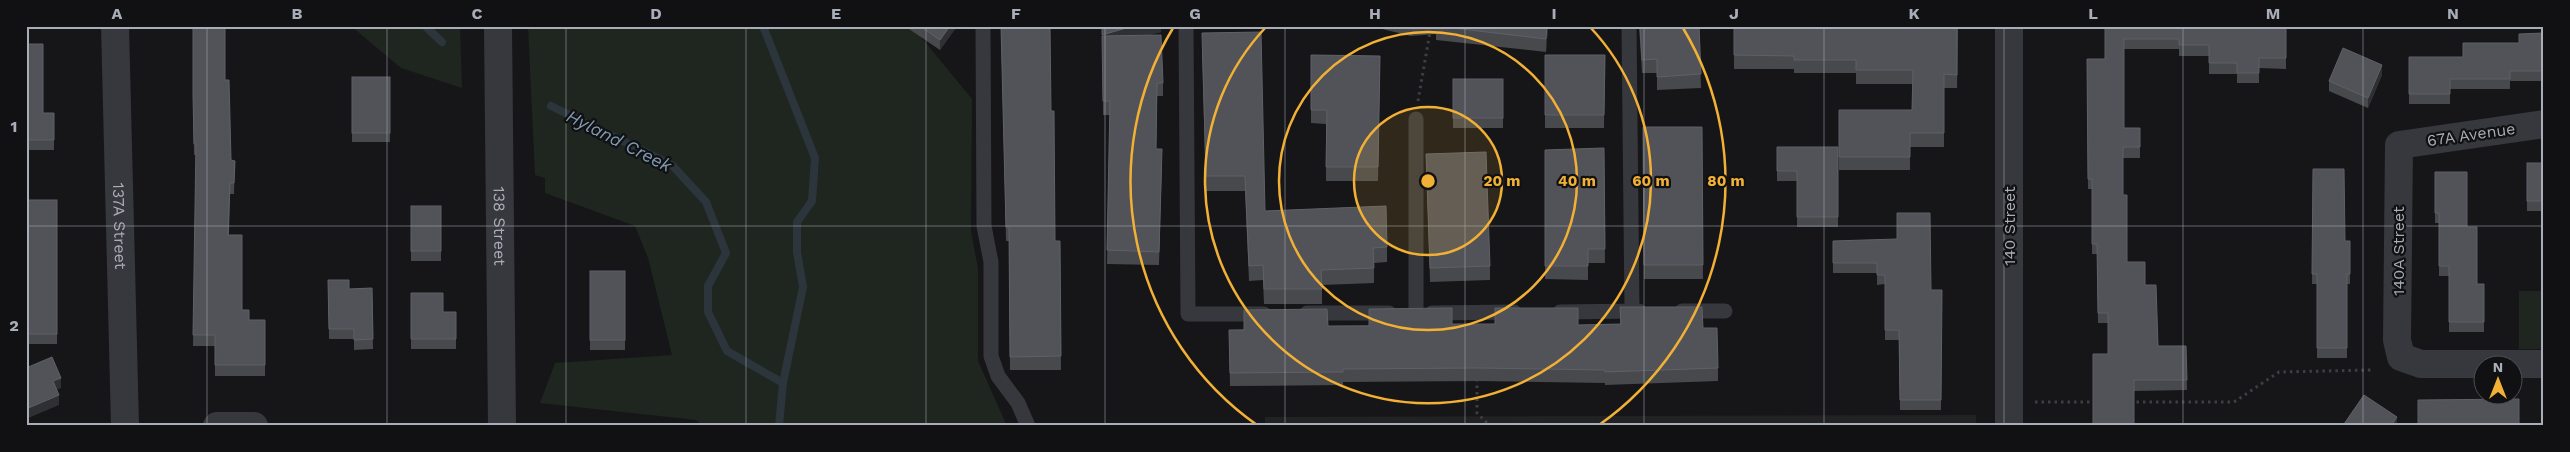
<svg xmlns="http://www.w3.org/2000/svg" width="2570" height="452" font-family="'Work Sans',sans-serif">
	<style>
		.built { fill: #222225 }
		.green { fill: #1e261f }
		.lines { fill: none; stroke-linecap: round; stroke-linejoin: round }
		.stream { stroke: #2c353c; stroke-width: 8 }
		.path { stroke: #3d3f44; stroke-width: 3; stroke-dasharray: 2.5 4; stroke-linecap: butt }
		.lane { stroke: #37383d; stroke-width: 15 }
		.street { stroke: #37383d; stroke-width: 28 }
		.wall { fill: #47494d }
		.shaded-wall { fill: #2f3033 }
		.building { fill: #525359; stroke: #5f6168 }
		.grid { fill: none; stroke: #a8adb8; stroke-width: 1; stroke-opacity: 0.55 }
		.ring { fill: none; stroke: #f2b134; stroke-width: 2.5 }
		.labels { text-anchor: middle; stroke-width: 4.5; stroke-linejoin: round; paint-order: stroke }
		.street-label { font-size: 16px; fill: #a8adb8; stroke: #111113 }
		.water-label { font-size: 18px; font-style: italic; fill: #7f9bb3; stroke: #111113 }
		.centre { fill: #f2b134; stroke: #111113; stroke-width: 2.5 }
		.ring-label { font-size: 15px; text-anchor: middle; font-weight: bold; fill: #f2b134; stroke: #111113; stroke-width: 4.5; stroke-linejoin: round; paint-order: stroke }
		.neatline { fill: none; stroke: #a8adb8; stroke-width: 2 }
		.grid-label { font-size: 16px; text-anchor: middle; font-weight: bold; fill: #a8adb8 }
	</style>
	<rect width="100%" height="100%" fill="#161618"/>
	<path class="built" d="M1976,415V426H1265V417Z"/>
	<g class="green">
		<path d="M351,26H460L462,88L401,68Z"/>
		<path d="M528,26H912L972,99L971,231L978,269V361L1007,426H703L696,420L540,403L555,363L672,355L648,258L635,226L545,193V178L535,175Z"/>
		<rect x="2519" y="291" width="25" height="58"/>
	</g>
	<g class="lines">
		<g class="stream">
			<path d="M425,26L442,42"/>
			<path d="M763,26L815,158L812,201L797,222V252L803,287L783,383"/>
			<path d="M551,106L672,165L706,202L726,253L708,286V312L727,351L783,383L779,426"/>
		</g>
		<g class="path">
			<path d="M1418,101L1431,26"/>
			<path d="M1477,379V413L1490,426"/>
			<path d="M2035,402H2096"/>
			<path d="M2130,402H2234L2279,372L2372,370"/>
		</g>
		<g class="lane">
			<path d="M983,26L984,226L991,262V356L998,376L1018,403L1028,426"/>
			<path d="M1186,26L1188,314H1264"/>
			<path d="M1629,26L1632,311"/>
			<path d="M1416,119V313"/>
			<path d="M1682,311H1725"/>
			<path d="M1560,312L1639,311"/>
			<path d="M1307,313H1389"/>
			<path d="M1432,313L1514,312"/>
		</g>
		<g class="street">
			<path id="s1" d="M115,26L125,426"/>
			<path id="s2" d="M498,26L502,426"/>
			<path d="M2544,124L2399,145L2397,340L2401,357L2421,364H2544"/>
			<path d="M217,426H254"/>
			<path d="M2009,426V26"/>
		</g>
	</g>
	<g class="wall">
		<path d="M909,26H957L940,50L909,29Z"/>
		<path d="M1001,26L1051,111L1055,241H1060L1061,370H1010L1009,241H1006Z"/>
		<path d="M1102,26H1161V32L1149,35L1163,83V96H1157L1156,149L1162,162L1159,265L1107,264L1110,115H1103Z"/>
		<path d="M1370,26H1548L1546,52L1436,40V34L1411,36Z"/>
		<path d="M1639,26H1699L1701,88L1657,90V73H1642Z"/>
		<path d="M1734,26H1958L1957,88H1944V147H1910V170H1839V110H1912L1913,84H1856V73H1794V69H1734Z"/>
		<path d="M2105,26H2286V69L2259,68V83H2237V74H2209V56H2179V49H2124V128H2140V158H2123V195L2127,262L2145,285L2158,346H2186L2187,390L2134,391L2108,354V323H2098L2097,254H2092V189H2088L2087,59H2105Z"/>
		<path d="M2544,33V81H2510V89H2450V104H2409V57H2463L2519,43Z"/>
		<path d="M26,44L43,113H54V150H27V190Z"/>
		<path d="M1202,48L1265,211L1387,247V262L1374,263V283L1322,285V304H1264L1263,280L1249,281L1245,191H1206Z"/>
		<path d="M1311,55L1380,56L1378,181H1326V124L1311,123Z"/>
		<path d="M1545,55H1605L1604,128H1545Z"/>
		<path d="M2382,75L2368,108L2329,91V81Z"/>
		<rect x="352" y="77" width="38" height="65"/>
		<rect x="1453" y="79" width="50" height="49"/>
		<path d="M225,80L231,160L235,161L234,194H230L229,235L242,310L249,320H265V376H215V346H193L196,155H194L193,106Z"/>
		<path d="M1643,127H1702L1703,279H1644Z"/>
		<path d="M1777,147H1838V227H1797V181H1777Z"/>
		<path d="M1604,148L1605,263H1588V280L1545,279V150Z"/>
		<path d="M1426,154L1490,266V280L1430,282Z"/>
		<rect x="2527" y="163" width="17" height="48"/>
		<path d="M2313,169L2345,241H2350V284H2347V358H2317V284H2312Z"/>
		<path d="M2435,172L2467,227L2477,284H2484V332H2449V276H2439V223H2435Z"/>
		<rect x="26" y="200" width="31" height="144"/>
		<rect x="411" y="206" width="30" height="55"/>
		<path d="M1833,241L1931,290H1942L1941,410H1900L1899,340H1885V284L1877,285V273H1833Z"/>
		<rect x="590" y="271" width="35" height="79"/>
		<path d="M328,280L349,289L372,288L373,349L354,350V339H329Z"/>
		<path d="M411,293L443,312H456V349H411Z"/>
		<path d="M1620,307L1703,328L1718,368V381L1605,385V383L1479,381L1343,382V385L1230,386L1229,330L1328,326L1452,324L1578,325L1620,324Z"/>
	</g>
	<g class="shaded-wall">
		<path d="M950,26H957L940,50V40Z"/>
		<path d="M1133,26H1161V32L1102,48V35Z"/>
		<path d="M1547,26H1548L1546,52V39Z"/>
		<path d="M2382,65V75L2368,108V98Z"/>
		<path d="M61,378V388L53,391V381Z"/>
		<path d="M59,395V405L26,419V409Z"/>
		<path d="M2397,417V426H2391Z"/>
	</g>
	<g class="building">
		<path d="M193,26H225V80H229L231,160L235,161L234,183H230L228,235H242V310H249V320H265V365H215V335H193L196,144H194L193,95Z"/>
		<path d="M920,26H950L940,40Z"/>
		<path d="M1001,26H1050L1051,111H1054L1055,241H1060L1061,356L1010,357L1009,227H1006Z"/>
		<path d="M1102,26H1133L1102,35Z"/>
		<path d="M1436,26H1547L1546,39Z"/>
		<path d="M1640,26H1699L1701,74L1657,77V59L1642,60Z"/>
		<path d="M1734,26H1957V75L1944,74V133H1910V157H1839V110H1912L1913,70H1856V60H1794V56L1734,55Z"/>
		<path d="M2105,26H2286V58H2259V73H2237V63H2209V45H2179V39H2124V128H2140V147H2123V195H2127V262H2145V285H2156L2158,346H2186L2187,380H2134V426H2093V354H2108V313H2098L2097,244H2092V179H2088L2087,59H2105Z"/>
		<path d="M1261,32L1265,211L1386,206L1387,247L1373,248L1374,268L1321,270L1322,289H1264L1263,265L1249,266L1245,176H1206L1202,33Z"/>
		<path d="M2544,33V71H2510V79H2450V94H2409V57H2463V43H2519V34Z"/>
		<path d="M1161,35L1163,83H1157L1156,149H1162L1159,252L1107,250L1110,101H1103L1102,36Z"/>
		<path d="M26,44H43V113H54V140H27V180Z"/>
		<path d="M2343,48L2382,65L2368,98L2329,81Z"/>
		<path d="M1311,55L1380,56L1378,167H1326L1327,110H1311Z"/>
		<path d="M1545,55H1605L1604,115H1545Z"/>
		<rect x="352" y="77" width="38" height="56"/>
		<rect x="1453" y="79" width="50" height="39"/>
		<path d="M1643,127H1702L1703,265H1644Z"/>
		<path d="M1777,147H1838V217H1797V171H1777Z"/>
		<path d="M1604,148L1605,249H1588V266H1545V150Z"/>
		<path d="M1486,152L1490,266L1430,268L1426,154Z"/>
		<rect x="2527" y="163" width="17" height="38"/>
		<path d="M2313,169H2344L2345,241H2350V274H2347V348H2317V274H2312Z"/>
		<path d="M2435,172H2467V227H2477V284H2484V322H2449V266H2439V213H2435Z"/>
		<rect x="26" y="200" width="31" height="134"/>
		<rect x="411" y="206" width="30" height="45"/>
		<path d="M1897,213H1930L1931,290H1942L1941,400H1900L1899,330H1885V275H1877V263H1833V241L1897,239Z"/>
		<rect x="590" y="271" width="35" height="69"/>
		<path d="M328,280H349V289L372,288L373,339L354,340V329H329Z"/>
		<path d="M411,293H443V312H456V339H411Z"/>
		<path d="M1620,307H1702L1703,328H1717L1718,368L1605,372V370L1479,368L1343,369V372L1230,373L1229,330H1244V310L1327,309L1328,326H1369V309L1452,308V324H1495V308H1578V325L1621,324Z"/>
		<path d="M52,357L61,378L53,381L59,395L26,409V368Z"/>
		<path d="M2364,395L2397,417L2391,426H2347L2344,424Z"/>
		<path d="M2519,399V426H2418V400Z"/>
	</g>
	<path class="grid" d="M207,26V426M387,26V426M566,26V426M746,26V426M926,26V426M1105,26V426M1285,26V426M1465,26V426M1644,26V426M1824,26V426M2004,26V426M2183,26V426M2363,26V426M26,226H2544"/>
	<circle cx="1428" cy="181" r="74" fill="#f2b134" fill-opacity=".12"/>
	<g class="ring">
		<circle cx="1428" cy="181" r="74"/>
		<circle cx="1428" cy="181" r="149"/>
		<path d="M1590 27A223 223 0 1 1 1266 27"/>
		<path d="M1257 425A298 298 0 0 1 1173 28M1683 28A298 298 0 0 1 1599 425"/>
	</g>
	<g class="labels">
		<g class="street-label">
			<text transform="translate(2471 134) rotate(-8)" y="6">67A Avenue</text>
			<text dy="6" stroke="none"><textPath href="#s1" startOffset="200">137A Street</textPath></text>
			<text dy="6" stroke="none"><textPath href="#s2" startOffset="200">138 Street</textPath></text>
			<text transform="translate(2009 226) rotate(-90)" y="6">140 Street</text>
			<text transform="translate(2398 251) rotate(-90)" y="6">140A Street</text>
		</g>
		<g class="water-label">
			<text transform="translate(619 141) rotate(27)" y="6">Hyland Creek</text>
		</g>
	</g>
	<circle cx="1428" cy="181" r="8" class="centre"/>
	<g class="ring-label">
		<text x="1502" y="186">20 m</text>
		<text x="1577" y="186">40 m</text>
		<text x="1651" y="186">60 m</text>
		<text x="1726" y="186">80 m</text>
	</g>
	<rect width="2570" height="452" fill="none" stroke="#111113" stroke-width="55"/>
	<g transform="translate(2498 380)"><circle r="24" fill="#111113" stroke="#4d4f55"/>
	<path d="M0-4L9 19L0 12L-9 19Z" fill="#f2b134"/>
	<text y="-8" font-size="14" font-weight="bold" text-anchor="middle" fill="#a8adb8">N</text>
	</g>
	<rect x="28" y="28" width="2514" height="396" class="neatline"/>
	<g class="grid-label">
		<text x="117" y="19">A</text>
		<text x="297" y="19">B</text>
		<text x="477" y="19">C</text>
		<text x="656" y="19">D</text>
		<text x="836" y="19">E</text>
		<text x="1016" y="19">F</text>
		<text x="1195" y="19">G</text>
		<text x="1375" y="19">H</text>
		<text x="1554" y="19">I</text>
		<text x="1734" y="19">J</text>
		<text x="1914" y="19">K</text>
		<text x="2093" y="19">L</text>
		<text x="2273" y="19">M</text>
		<text x="2453" y="19">N</text>
		<text x="14" y="132">1</text>
		<text x="14" y="331">2</text>
	</g>
</svg>
